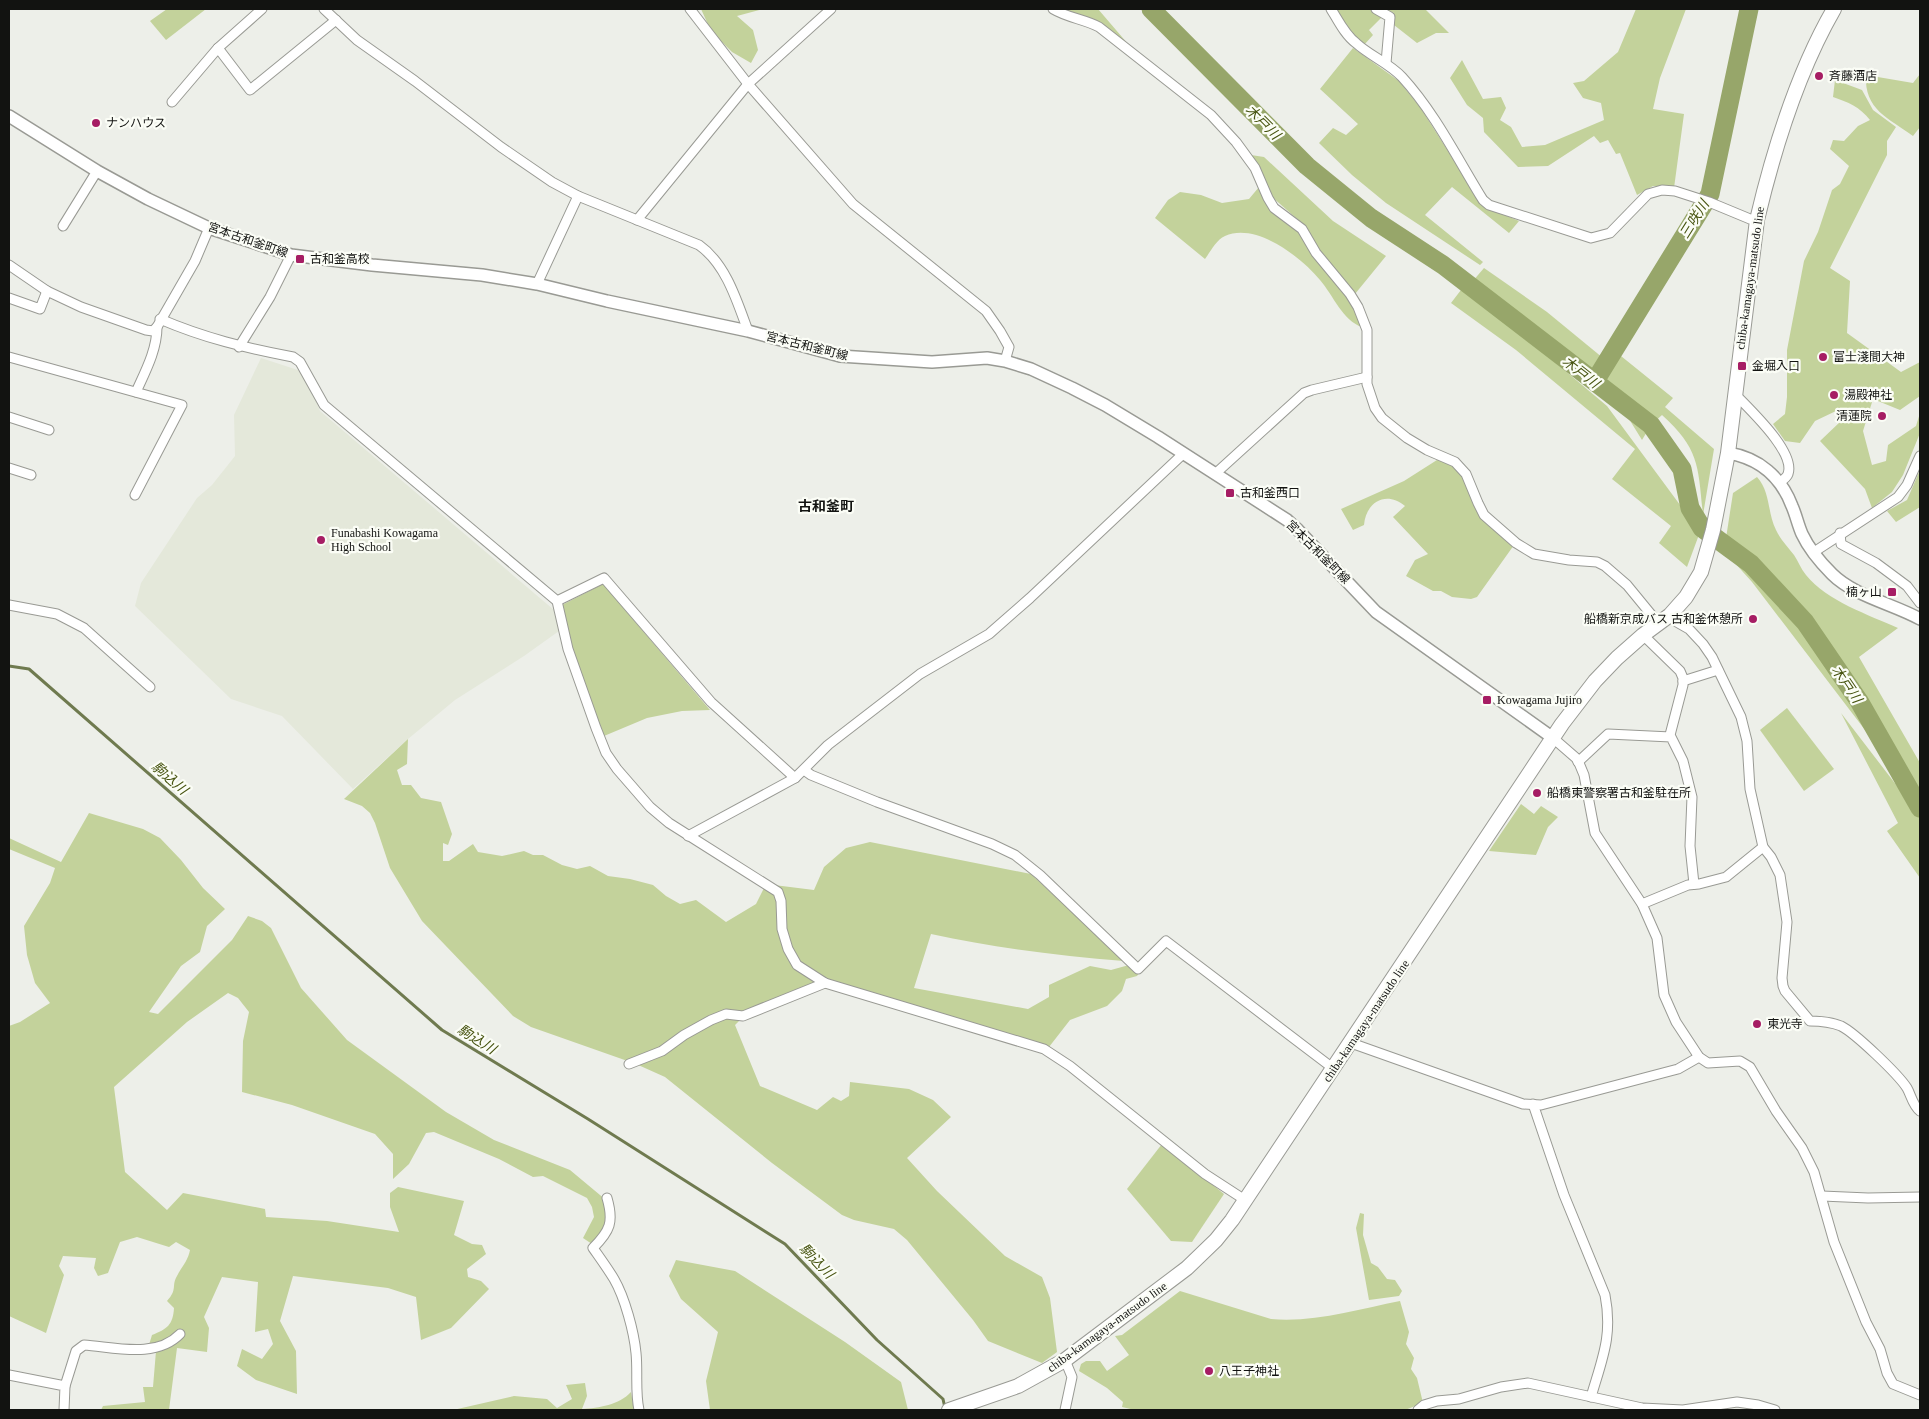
<svg xmlns="http://www.w3.org/2000/svg" width="1929" height="1419" font-family="'Times New Roman','Noto Sans JP',serif">
	<style>
		.built { fill: #e4e8da }
		.green { fill: #c3d29b }
		.lines { fill: none; stroke-linecap: round; stroke-linejoin: round }
		.stream { stroke: #6f7a4f; stroke-width: 3 }
		.river { stroke: #97a66a; stroke-width: 19 }
		.minor-casing { stroke: #999a94; stroke-width: 11 }
		.tertiary-casing { stroke: #999a94; stroke-width: 14 }
		.primary-casing { stroke: #999a94; stroke-width: 16 }
		.minor { stroke: #fff; stroke-width: 9 }
		.tertiary { stroke: #fff; stroke-width: 11 }
		.primary { stroke: #fff; stroke-width: 14 }
		.poi-dot { fill: #a61d64; stroke: #fbfdf6; stroke-width: 2 }
		.labels { text-anchor: middle; stroke-width: 4.5; stroke-linejoin: round; paint-order: stroke }
		.poi-label { font-size: 12px; fill: #121311; stroke: #fbfdf6; text-anchor: start }
		.street-label { font-size: 12px; fill: #121311; stroke: #fbfdf6 }
		.water-label { font-size: 14px; font-style: italic; fill: #46530f; stroke: #fbfdf6 }
		.neighbourhood-label { font-size: 14px; font-weight: bold; fill: #121311; stroke: #fbfdf6 }
	</style>
	<rect width="100%" height="100%" fill="#edefe9"/>
	<path class="built" d="M261,358L304,372L320,411L554,610L559,631L524,656L455,700L408,739L353,789L282,716L231,699L135,606L141,583L197,498L212,485L235,456L234,415Z"/>
	<g class="green">
		<path d="M167,9H206L166,40L150,21Z"/>
		<path d="M701,9H763L737,16L753,30L758,50L751,63L732,52L711,31Z"/>
		<path d="M1062,9H1098L1134,51C1122,41 1111,28 1096,21C1085,16 1073,15 1062,9Z"/>
		<path d="M1334,9H1371L1383,16L1369,30L1373,35L1364,45L1348,30Z"/>
		<path d="M1383,9H1425L1449,33H1436L1417,43L1394,25V13Z"/>
		<path d="M1636,9H1686L1660,78L1653,109L1684,114L1674,188L1653,186L1637,195L1620,153L1616,154L1608,140L1600,143L1594,136L1548,166L1518,167L1484,132L1483,118L1467,105L1450,78L1462,60L1483,99L1501,97L1506,108L1500,120L1511,127L1522,147L1545,145L1604,120L1601,103L1583,98L1573,83L1584,81L1618,52Z"/>
		<path d="M1353,48L1399,81L1420,107L1483,206L1519,221L1509,233L1452,187L1425,215L1483,262L1480,265L1386,203L1352,175L1319,143L1333,128L1346,135L1358,124L1320,89Z"/>
		<path d="M1920,74V127L1913,136C1889,118 1864,110 1866,75L1913,83Z"/>
		<path d="M1835,80L1862,90L1873,110L1896,127L1887,141V155L1830,268L1850,281L1847,333L1901,372L1920,362V396L1900,410L1873,399L1863,431L1872,465L1886,461L1888,445L1916,426L1920,413V433L1903,475L1892,492L1872,508L1865,489L1820,441L1841,421L1836,411L1815,421L1800,443L1785,441L1773,424L1785,414L1787,397V350L1804,261L1818,232L1832,190L1840,184L1849,166L1830,149L1833,140L1844,141L1858,126L1870,120C1860,107 1848,102 1833,97Z"/>
		<path d="M1251,155L1264,157L1333,221L1386,256L1355,294L1320,251L1305,226L1271,196L1267,185Z"/>
		<path d="M1259,187C1268,211 1282,215 1299,232C1307,240 1313,250 1320,259C1337,283 1352,300 1362,327C1343,321 1333,295 1320,280C1301,257 1256,222 1225,236C1216,240 1211,251 1205,259L1155,218L1168,200L1180,192L1201,195L1222,203L1249,199Z"/>
		<path d="M1484,268L1547,312L1603,358L1590,379L1472,282Z"/>
		<path d="M1464,286L1607,406L1700,532L1687,567L1659,543L1671,526L1612,479L1635,449L1516,350L1451,303Z"/>
		<path d="M1616,352L1673,398L1665,407L1714,449L1703,515C1698,467 1700,449 1662,415L1651,425L1642,440L1616,398L1595,384Z"/>
		<path d="M1437,460L1453,463L1466,475L1476,504L1514,545L1477,597L1471,599L1452,597L1441,591H1433L1406,576L1415,560L1428,554L1393,517L1405,506C1386,490 1366,502 1364,525L1353,530L1341,509L1404,481Z"/>
		<path d="M1920,470V507L1896,522L1887,511L1907,500Z"/>
		<path d="M1757,477C1771,493 1767,512 1776,530C1780,539 1788,547 1794,555C1798,561 1801,569 1806,575C1827,601 1869,615 1898,628L1859,657L1920,763V802L1752,582L1724,551L1733,493Z"/>
		<path d="M603,584L710,710L682,711L647,718L604,736L571,648L560,606Z"/>
		<path d="M1787,708L1834,769L1804,791L1760,730Z"/>
		<path d="M1841,713L1920,816V878L1887,831L1898,823Z"/>
		<path d="M408,739L407,764L397,770L402,785H411L421,798L441,802L452,834L448,845L443,843V861H449L473,844L478,852L502,856L524,851L533,855H543L562,865L577,869L590,866L608,876L630,879L653,885L666,896L680,904L696,900L726,922L756,904L766,884L814,890L824,867L846,848L870,842L1031,874L1124,961C1059,956 995,948 931,934L914,988L1028,1009L1049,997V985L1090,966L1111,970L1129,965L1142,969L1137,976L1126,979L1122,991L1107,1006L1070,1020L1049,1047L827,980L742,1018L735,1025L760,1086L817,1110L833,1097L841,1101L849,1096L850,1082L909,1089L933,1100L951,1117L907,1158L937,1191L1005,1256L1042,1277L1050,1298L1057,1352L1042,1363L988,1341L973,1320L907,1240L894,1229L854,1220L842,1215L772,1163L665,1077L636,1064L531,1027L513,1016L422,921L390,868L375,823L370,813L362,806L344,799Z"/>
		<path d="M1521,804L1534,814L1541,806L1558,817L1548,827L1536,855L1489,851Z"/>
		<path d="M89,813L143,829L160,838L181,860L203,888L225,909L207,926L200,952L181,966L149,1012L158,1014L232,940L248,916L262,921L271,928L301,988L347,1040L446,1112L494,1140L570,1170L606,1200L609,1214L602,1235L592,1244L583,1238L594,1217L592,1207L587,1198L543,1176L533,1177L499,1159L434,1132L426,1133L409,1164L393,1179V1154L375,1134L292,1105L242,1092L243,1041L249,1012L238,998L228,993L187,1022L114,1087L125,1172L167,1210L183,1193L265,1209L266,1217L327,1221L399,1232L390,1207V1193L398,1187L464,1201L454,1235L472,1244L482,1245L486,1254L467,1269L468,1277L481,1281L489,1289L451,1328L421,1340L416,1297L388,1288L293,1276L280,1321L296,1351L297,1394L256,1380L237,1366L242,1349L262,1359L273,1344L268,1329L255,1332L258,1282L222,1277L204,1317L209,1328L207,1352L177,1348L169,1410H101L103,1406L145,1402L143,1387H153L156,1351L148,1348L152,1335C167,1329 173,1325 174,1308L167,1301C178,1289 171,1286 177,1276C182,1266 188,1261 190,1250L176,1242L169,1247L137,1237L120,1242L108,1273L98,1276L94,1268L96,1258L63,1256L59,1266L64,1275L46,1333L9,1316V1026L20,1022L50,1003L35,983L27,955L24,926L50,883L55,868L9,849V838L61,862Z"/>
		<path d="M1162,1144L1224,1194L1192,1242L1171,1241L1127,1189Z"/>
		<path d="M1360,1213L1364,1214L1363,1235L1371,1263L1378,1267L1387,1279L1395,1280L1402,1291L1399,1296L1369,1300L1356,1228Z"/>
		<path d="M676,1260L735,1271L845,1342L901,1382L908,1410H710L706,1381L718,1332L681,1299L669,1276Z"/>
		<path d="M1180,1291L1271,1319C1313,1323 1359,1309 1400,1301L1409,1332L1406,1344L1414,1358L1411,1369L1417,1378L1423,1403L1405,1410H1135L1122,1407L1123,1402L1107,1388L1079,1371L1081,1364L1086,1361H1100L1107,1371L1129,1355L1115,1336L1122,1335Z"/>
		<path d="M585,1383L587,1396L582,1409C599,1408 619,1405 631,1392L634,1410H453L514,1396L547,1399L557,1408L572,1399L566,1385Z"/>
	</g>
	<g class="lines">
		<path class="stream" d="M9,666L29,669L442,1030L588,1119L785,1244L877,1340L943,1399L945,1408"/>
		<g class="river">
			<path d="M1151,9L1307,166L1371,218L1443,265L1651,425L1682,469L1690,508L1702,528L1751,564L1805,622L1859,701L1920,808"/>
			<path d="M1595,381L1710,194L1749,9"/>
		</g>
		<g class="minor-casing">
			<g id="minor">
				<path d="M324,9L357,40L415,81L501,147L552,182L578,196L699,245C726,264 737,301 748,331"/>
				<path d="M690,9L748,84L853,204L986,311L1000,331L1009,347L1005,361"/>
				<path d="M1053,9C1068,18 1084,19 1099,27L1211,115L1236,142L1255,168L1268,198L1274,208L1302,229L1316,253L1350,294L1358,307L1367,330V384L1375,408L1382,418L1407,438L1427,450L1455,462L1466,474L1478,503L1484,515L1516,543L1534,554L1569,560L1597,562L1605,566L1627,585L1659,624"/>
				<path d="M1331,9C1338,20 1345,35 1356,43C1370,56 1389,63 1402,77C1435,113 1457,158 1483,200L1489,205L1591,238L1610,233L1648,194L1662,190L1675,191L1709,202L1750,219L1757,220"/>
				<path d="M1376,9L1390,17L1386,63"/>
				<path d="M218,48L250,90L336,20"/>
				<path d="M172,102L218,48L262,9"/>
				<path d="M637,220L748,84L831,9"/>
				<path d="M63,226L97,171"/>
				<path d="M9,265L47,291L81,307L146,330L153,331L157,327L195,261L209,228"/>
				<path d="M537,284L578,196"/>
				<path d="M9,298L40,309L47,291"/>
				<path d="M160,319C204,338 246,348 293,357L300,362L324,405L557,601L568,649L596,728L606,753L617,769L650,807L669,823L778,892L781,901L782,929L788,949L797,965L825,983L1044,1049L1070,1066L1205,1174L1245,1200"/>
				<path d="M239,347L270,297L291,255"/>
				<path d="M9,357L182,405L135,495"/>
				<path d="M136,392C145,372 157,350 157,327"/>
				<path d="M1735,394C1749,409 1796,452 1788,474C1787,477 1783,480 1780,482"/>
				<path d="M9,417L49,430"/>
				<path d="M9,468L31,475"/>
				<path d="M1215,474L1304,393L1312,390L1367,377"/>
				<path d="M1840,533L1841,544L1876,563L1907,586L1920,603"/>
				<path d="M1814,552L1898,497L1907,485L1920,456"/>
				<path d="M557,601L604,578L711,702L795,778"/>
				<path d="M9,605L57,614L84,628L150,687"/>
				<path d="M1670,615L1675,621L1689,629L1703,644L1712,657L1741,717L1747,741L1750,789L1763,847L1771,857L1780,875L1787,922L1782,978L1783,986L1785,991L1810,1021C1820,1021 1831,1022 1841,1026C1855,1033 1898,1074 1907,1088C1911,1095 1913,1106 1920,1111"/>
				<path d="M1643,635L1680,671L1683,678V685L1670,735"/>
				<path d="M1683,681L1718,670"/>
				<path d="M1553,738L1576,758L1579,763L1584,775L1595,833L1642,904L1657,938L1664,995L1676,1022L1699,1057L1708,1063L1740,1061L1750,1067L1776,1111L1802,1148L1814,1172L1834,1242L1866,1322L1880,1349L1887,1373L1893,1384L1920,1395"/>
				<path d="M1578,762L1608,734L1671,737L1683,761L1692,797L1690,846L1694,884"/>
				<path d="M804,770L811,775L877,802L992,844L1015,855L1040,875L1138,969L1166,941L1334,1069"/>
				<path d="M688,836L795,778L828,745L920,674L989,634L1030,598L1184,453"/>
				<path d="M1642,904L1688,885L1699,884L1726,877L1763,847"/>
				<path d="M1351,1043L1523,1104L1541,1105L1678,1069L1699,1057"/>
				<path d="M629,1064L662,1051L684,1035L711,1020L726,1014L743,1016L825,983"/>
				<path d="M1533,1104L1564,1195L1605,1295C1613,1336 1602,1359 1591,1397"/>
				<path d="M1822,1196L1868,1198L1920,1197"/>
				<path d="M607,1198C614,1222 610,1231 593,1248C600,1258 608,1269 614,1279C625,1298 634,1332 636,1353C638,1372 635,1392 639,1410"/>
				<path d="M1065,1360L1072,1377L1065,1410"/>
				<path d="M9,1375L65,1386L64,1410"/>
				<path d="M65,1386L76,1351L84,1345C114,1347 156,1359 180,1334"/>
				<path d="M1418,1410L1424,1405L1437,1401L1459,1399L1501,1387L1528,1383L1642,1408L1683,1410L1737,1402L1758,1405L1775,1410"/>
			</g>
		</g>
		<g class="tertiary-casing">
			<g id="tertiary">
				<path d="M9,116L97,171L148,199L209,228L291,255L372,265L482,275L537,284L607,301L748,331L840,356L932,362L987,358L1005,361L1031,369L1072,388L1105,405L1158,437L1287,520L1298,530L1376,612L1553,738"/>
				<path d="M1728,453C1759,458 1781,477 1792,506C1796,515 1798,525 1802,534C1809,549 1821,563 1832,574C1854,596 1893,604 1920,619"/>
			</g>
		</g>
		<g class="primary-casing">
			<path id="primary" d="M949,1410L1018,1386L1065,1360L1187,1268L1216,1240L1232,1220L1562,724L1595,681L1617,658L1643,635L1670,615L1686,597L1701,572L1713,530L1728,453L1757,220C1774,148 1797,73 1834,9"/>
		</g>
		<use href="#minor" class="minor"/>
		<use href="#tertiary" class="tertiary"/>
		<use href="#primary" class="primary"/>
	</g>
	<g class="poi-dot">
		<circle cx="1819" cy="76" r="5"/>
		<circle cx="96" cy="123" r="5"/>
		<rect x="295" y="254" width="10" height="10" rx="2.5"/>
		<circle cx="1823" cy="357" r="5"/>
		<rect x="1737" y="361" width="10" height="10" rx="2.5"/>
		<circle cx="1834" cy="395" r="5"/>
		<circle cx="1882" cy="416" r="5"/>
		<rect x="1225" y="488" width="10" height="10" rx="2.5"/>
		<circle cx="321" cy="540" r="5"/>
		<rect x="1887" y="587" width="10" height="10" rx="2.5"/>
		<circle cx="1753" cy="619" r="5"/>
		<rect x="1482" y="695" width="10" height="10" rx="2.5"/>
		<circle cx="1537" cy="793" r="5"/>
		<circle cx="1757" cy="1024" r="5"/>
		<circle cx="1209" cy="1371" r="5"/>
	</g>
	<g class="labels">
		<g class="poi-label">
			<text x="1829" y="80">斉藤酒店</text>
			<text x="106" y="127">ナンハウス</text>
			<text x="310" y="263">古和釜高校</text>
			<text x="1833" y="361">富士淺間大神</text>
			<text x="1752" y="370">金堀入口</text>
			<text x="1844" y="399">湯殿神社</text>
			<text x="1872" y="420" text-anchor="end">清蓮院</text>
			<text x="1240" y="497">古和釜西口</text>
			<text x="331" y="537">Funabashi Kowagama<tspan x="331" dy="14">High School</tspan></text>
			<text x="1882" y="596" text-anchor="end">楠ヶ山</text>
			<text x="1743" y="623" text-anchor="end">船橋新京成バス 古和釜休憩所</text>
			<text x="1497" y="704">Kowagama Jujiro</text>
			<text x="1547" y="797">船橋東警察署古和釜駐在所</text>
			<text x="1767" y="1028">東光寺</text>
			<text x="1219" y="1375">八王子神社</text>
		</g>
		<g class="street-label">
			<text transform="translate(248 240) rotate(19)" y="4">宮本古和釜町線</text>
			<text transform="translate(1750 278) rotate(-82)" y="4">chiba-kamagaya-matsudo line</text>
			<text transform="translate(807 346) rotate(14)" y="4">宮本古和釜町線</text>
			<text transform="translate(1318 552) rotate(45)" y="4">宮本古和釜町線</text>
			<text transform="translate(1366 1021) rotate(-56)" y="4">chiba-kamagaya-matsudo line</text>
			<text transform="translate(1107 1327) rotate(-36)" y="4">chiba-kamagaya-matsudo line</text>
		</g>
		<g class="water-label">
			<text transform="translate(1263 122) rotate(45)" y="5">木戸川</text>
			<text transform="translate(1694 219) rotate(-58)" y="5">三咲川</text>
			<text transform="translate(1581 372) rotate(38)" y="5">木戸川</text>
			<text transform="translate(1847 684) rotate(56)" y="5">木戸川</text>
			<text transform="translate(170 778) rotate(41)" y="5">駒込川</text>
			<text transform="translate(477 1039) rotate(32)" y="5">駒込川</text>
			<text transform="translate(817 1261) rotate(46)" y="5">駒込川</text>
		</g>
		<g class="neighbourhood-label">
			<text x="826" y="511">古和釜町</text>
		</g>
	</g>
	<rect width="1929" height="1419" fill="none" stroke="#121311" stroke-width="20"/>
</svg>
